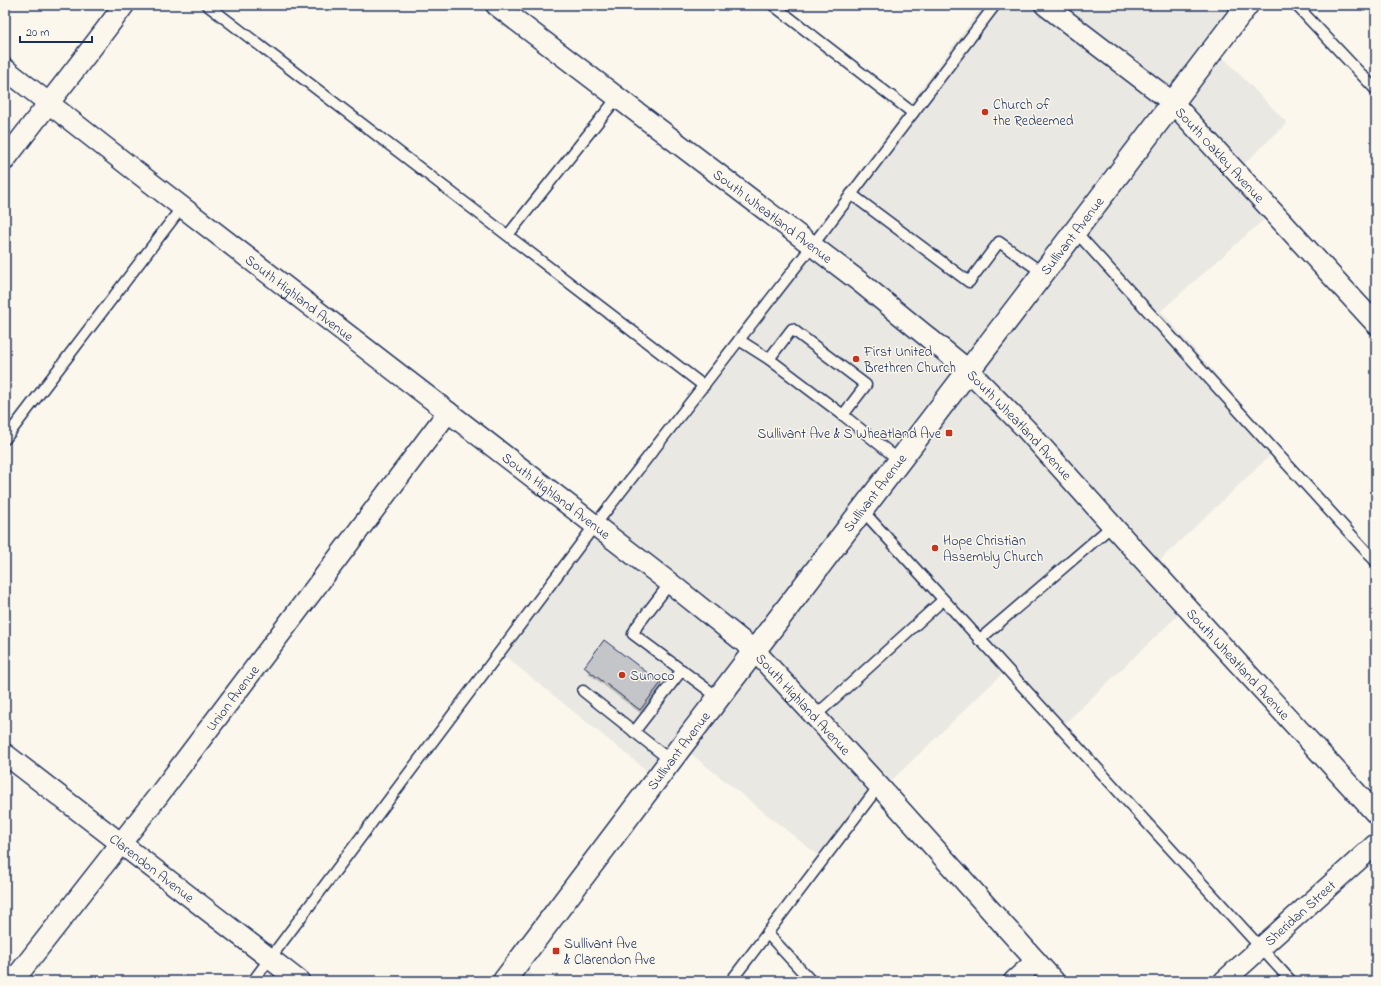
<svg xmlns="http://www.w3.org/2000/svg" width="1381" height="986" font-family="'Indie Flower',sans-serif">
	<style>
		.built { fill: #eae8e2 }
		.shadow { fill: #0003 }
		.building { fill: #c3c5c9; stroke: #1b2f5e }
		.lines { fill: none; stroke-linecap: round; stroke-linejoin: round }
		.lane-casing { stroke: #1b2f5e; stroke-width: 13 }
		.street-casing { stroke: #1b2f5e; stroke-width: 23 }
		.secondary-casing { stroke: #1b2f5e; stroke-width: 25 }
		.lane { stroke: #fbf7ec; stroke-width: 10 }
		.street { stroke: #fbf7ec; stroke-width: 20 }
		.secondary { stroke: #fbf7ec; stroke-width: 22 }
		.poi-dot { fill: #c8321e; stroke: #fbf7ec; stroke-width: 1.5 }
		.labels { text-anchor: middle; stroke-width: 3; stroke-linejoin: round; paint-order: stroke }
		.poi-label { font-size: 14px; fill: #1b2f5e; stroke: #fbf7ec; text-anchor: start }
		.street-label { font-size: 14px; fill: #1b2f5e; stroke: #fbf7ec }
	</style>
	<rect width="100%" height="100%" fill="#fbf7ec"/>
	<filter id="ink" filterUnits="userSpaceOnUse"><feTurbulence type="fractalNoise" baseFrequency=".025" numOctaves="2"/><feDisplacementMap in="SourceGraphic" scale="8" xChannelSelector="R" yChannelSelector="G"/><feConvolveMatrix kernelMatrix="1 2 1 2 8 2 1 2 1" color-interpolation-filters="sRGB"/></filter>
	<g filter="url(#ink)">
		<g class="built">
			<path d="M984,5H1229L1244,17L1219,53L1287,123L1242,166L1279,206L1161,311L1279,447L1160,560L1195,599L1056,732L1003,673L890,782L825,861L685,749L661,782L497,650L696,385L795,257Z"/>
			<path d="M522,967L540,981H511Z"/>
		</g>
		<path class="shadow" d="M585,667L660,684L664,690L644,716L589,674Z"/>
		<path class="building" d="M604,640L661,683L640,710L584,667Z"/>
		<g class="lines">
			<g class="lane-casing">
				<g id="lane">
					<path d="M207,5L704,386"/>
					<path d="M773,5L913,113"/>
					<path d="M1296,5L1376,90"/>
					<path d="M851,194L969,282L999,242L1043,273"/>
					<path d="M1075,231L1376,562"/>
					<path d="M508,235L617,98"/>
					<path d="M739,340L769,359L792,329L866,385L843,415L900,461"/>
					<path d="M769,359L843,415"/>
					<path d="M5,439L182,207"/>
					<path d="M862,510L1291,981"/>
					<path d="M670,583L637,626L633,634L719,698"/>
					<path d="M979,640L1113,525"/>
					<path d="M583,691L671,761"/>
					<path d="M815,716L943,600"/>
					<path d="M634,732L682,670"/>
					<path d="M767,933L811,981"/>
					<path d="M253,981L595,525L812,246L995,5"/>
					<path d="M731,981L879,786"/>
				</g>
			</g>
			<g class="street-casing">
				<g id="street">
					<path id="s1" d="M496,5L860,282L968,370L1025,428L1129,544L1376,814"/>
					<path id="s2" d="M1045,5L1172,102L1376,324"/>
					<path id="s3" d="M5,69L138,173L670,583L755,651L879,786L1054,981"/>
					<path d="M5,160C44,108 86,57 124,5"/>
					<path id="s4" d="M5,754L299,981"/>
					<path id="s5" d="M13,981L158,796L448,412"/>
					<path d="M1014,981L1036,961"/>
					<path id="s6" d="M1224,981L1376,844"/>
				</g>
			</g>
			<g class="secondary-casing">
				<g id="secondary">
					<path id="s7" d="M504,981C687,738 871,496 1057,255C1121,172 1183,88 1247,5"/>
				</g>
			</g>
			<use href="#lane" class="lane"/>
			<use href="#street" class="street"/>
			<use href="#secondary" class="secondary"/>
		</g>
	</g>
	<g class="poi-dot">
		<circle cx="985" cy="112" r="4"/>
		<circle cx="856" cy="359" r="4"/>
		<rect x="945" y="429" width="8" height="8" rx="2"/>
		<circle cx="935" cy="548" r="4"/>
		<circle cx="622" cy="675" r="4"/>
		<rect x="552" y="947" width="8" height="8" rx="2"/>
	</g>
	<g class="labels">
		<g class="poi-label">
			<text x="993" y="109">Church of<tspan x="993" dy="16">the Redeemed</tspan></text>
			<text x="864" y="356">First United<tspan x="864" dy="16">Brethren Church</tspan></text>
			<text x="941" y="438" text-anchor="end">Sullivant Ave &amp; S Wheatland Ave</text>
			<text x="943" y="545">Hope Christian<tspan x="943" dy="16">Assembly Church</tspan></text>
			<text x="630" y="680">Sunoco</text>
			<text x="564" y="948">Sullivant Ave<tspan x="564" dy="16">&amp; Clarendon Ave</tspan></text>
		</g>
		<g class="street-label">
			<text dy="5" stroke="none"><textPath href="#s2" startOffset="231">South Oakley Avenue</textPath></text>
			<text dy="5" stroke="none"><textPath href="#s1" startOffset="348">South Wheatland Avenue</textPath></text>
			<text dy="5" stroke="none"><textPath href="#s7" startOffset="937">Sullivant Avenue</textPath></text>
			<text dy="5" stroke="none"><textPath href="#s3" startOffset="373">South Highland Avenue</textPath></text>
			<text dy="5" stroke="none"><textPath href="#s1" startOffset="672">South Wheatland Avenue</textPath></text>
			<text dy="5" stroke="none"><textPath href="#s7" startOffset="613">Sullivant Avenue</textPath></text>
			<text dy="5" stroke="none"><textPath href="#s3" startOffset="697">South Highland Avenue</textPath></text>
			<text dy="5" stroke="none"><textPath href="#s1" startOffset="996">South Wheatland Avenue</textPath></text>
			<text dy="5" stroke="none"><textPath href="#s5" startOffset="358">Union Avenue</textPath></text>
			<text dy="5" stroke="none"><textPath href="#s3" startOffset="1021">South Highland Avenue</textPath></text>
			<text dy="5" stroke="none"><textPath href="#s7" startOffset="289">Sullivant Avenue</textPath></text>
			<text dy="5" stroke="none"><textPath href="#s4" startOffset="186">Clarendon Avenue</textPath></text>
			<text dy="5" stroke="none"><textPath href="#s6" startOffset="102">Sheridan Street</textPath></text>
		</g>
	</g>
	<rect width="1381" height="986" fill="none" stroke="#fbf7ec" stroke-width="20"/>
	<rect x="10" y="10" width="1361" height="966" fill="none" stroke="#1b2f5e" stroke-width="1.5" filter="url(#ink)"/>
	<path d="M20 36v6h72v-6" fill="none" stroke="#1b2f5e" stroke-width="2"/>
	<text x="26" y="36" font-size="12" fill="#1b2f5e" stroke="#fbf7ec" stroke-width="3" paint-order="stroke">20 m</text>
</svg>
